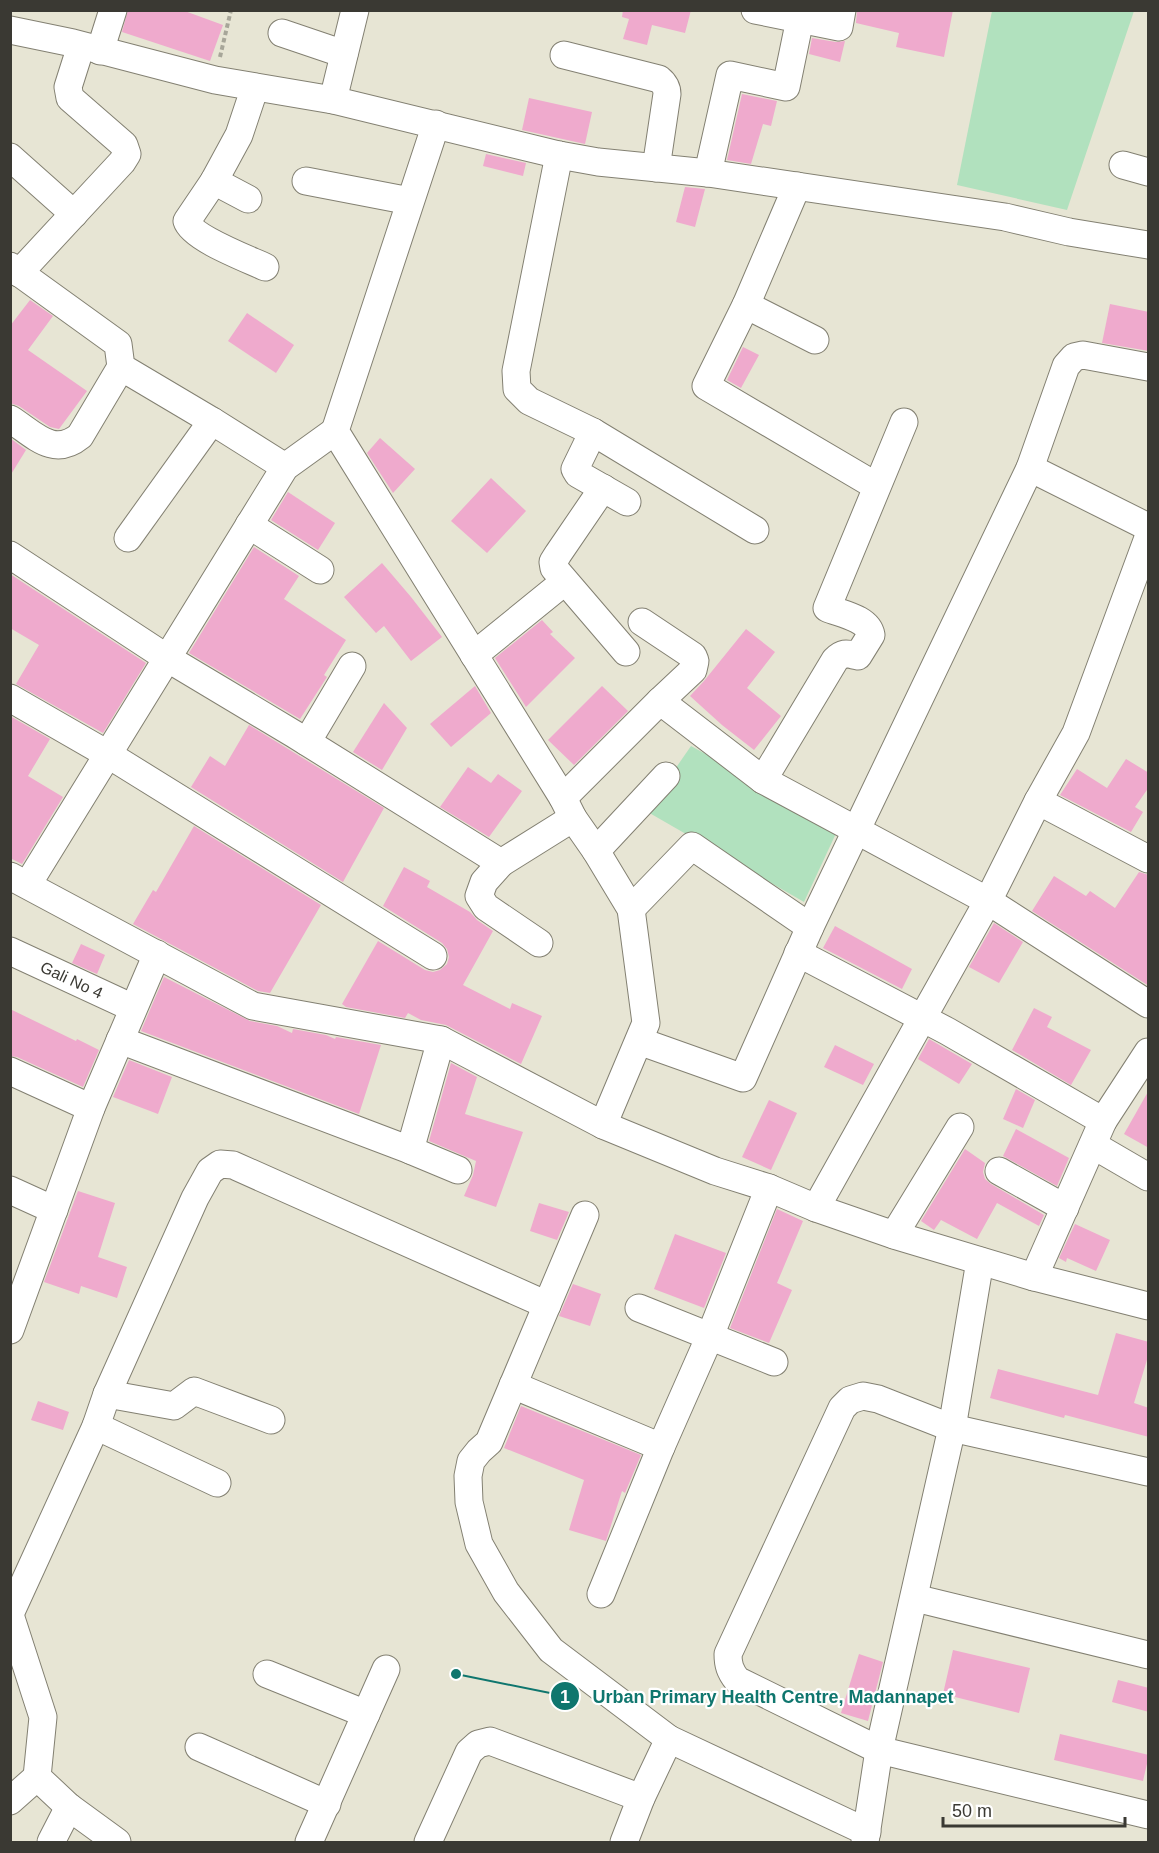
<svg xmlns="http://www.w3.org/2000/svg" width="1159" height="1853" font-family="Arial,sans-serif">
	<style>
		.green { fill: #b1e1be }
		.building { fill: #efaacd }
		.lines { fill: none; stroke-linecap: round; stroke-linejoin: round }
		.minor-casing { stroke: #838072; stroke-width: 29 }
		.path { stroke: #a7a699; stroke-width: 4; stroke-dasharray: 4.5 3; stroke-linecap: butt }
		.minor { stroke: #fff; stroke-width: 27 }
		.labels { text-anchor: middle; stroke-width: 4.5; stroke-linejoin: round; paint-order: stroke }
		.street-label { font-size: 16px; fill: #3a3933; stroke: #fff }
		.leader { fill: none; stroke: #0f766e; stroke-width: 2 }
		.callout-dot { fill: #0f766e; stroke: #fff; stroke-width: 2 }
		.mark-label { font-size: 18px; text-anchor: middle; font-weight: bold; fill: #fff }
		.callout-label { font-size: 18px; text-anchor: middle; font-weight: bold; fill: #0f766e; stroke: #fff; stroke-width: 4.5; stroke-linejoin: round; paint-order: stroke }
	</style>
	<rect width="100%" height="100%" fill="#e7e5d4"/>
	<g class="green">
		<path d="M992,11H1134L1067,210L957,185Z"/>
		<path d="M691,746L839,827L804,902L646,811Z"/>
	</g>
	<g class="building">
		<path d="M128,10H182L223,25L210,61L122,32Z"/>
		<path d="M623,10H691L685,33L652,25L647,45L623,39L629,19L622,17Z"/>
		<path d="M857,10H953L944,57L896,47L899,33L856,23Z"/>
		<path d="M812,38L836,42L845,41L840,62L809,54Z"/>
		<path d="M742,94L777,101L771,126L763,124L751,164L727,160Z"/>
		<path d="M529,98L592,112L585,144L522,130Z"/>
		<path d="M486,154L526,163L523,176L483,166Z"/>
		<path d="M685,187L705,189L695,227L676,222Z"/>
		<path d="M30,300L53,316L28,350L87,391L59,429L50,427L19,406L10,403V326Z"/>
		<path d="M1110,304L1149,312V351L1102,343Z"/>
		<path d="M247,313L294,345L276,373L228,341Z"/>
		<path d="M743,347L759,355L741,388L727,380Z"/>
		<path d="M10,438L26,450L10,476Z"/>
		<path d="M380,438L415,469L393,493L367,453Z"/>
		<path d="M491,478L526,511L487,553L451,521Z"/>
		<path d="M288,492L335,523L318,550L271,520Z"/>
		<path d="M254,547L299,576L284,599L346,640L324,675L327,677L300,719L189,653Z"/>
		<path d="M382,563L411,597L442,637L411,661L384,626L376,633L344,597Z"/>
		<path d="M10,574L146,663L103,733L16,684L39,645L10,628Z"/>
		<path d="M542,620L553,632L550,634L575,658L526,707L495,658Z"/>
		<path d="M746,629L775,652L747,688L781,716L754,750L722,725L690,696L704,681Z"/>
		<path d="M475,686L491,713L451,747L430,724Z"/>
		<path d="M602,686L628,711L574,765L548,740Z"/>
		<path d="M384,703L407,728L382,770L353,752Z"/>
		<path d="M10,716L50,739L28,776L63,797L22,864L10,858Z"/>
		<path d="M249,725L384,808L343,882L191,787L210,756L225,766Z"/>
		<path d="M1126,759L1149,773V787L1135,807L1143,812L1131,832L1060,795L1077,769L1107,788Z"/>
		<path d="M468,767L491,783L498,774L522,791L489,837L440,807Z"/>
		<path d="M194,826L321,905L270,993L258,991L133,924L153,890L156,892Z"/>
		<path d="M404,867L430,881L427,887L470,912L477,920L493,931L463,985L510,1009L512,1003L542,1016L521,1064L446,1025L421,1020L408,1013L405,1018L346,1007L342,1004L378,941L425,970L433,972L440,970L447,964L449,957L447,949L442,943L383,906Z"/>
		<path d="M1139,872L1149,875V986L1032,911L1054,876L1086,896L1090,891L1115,908Z"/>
		<path d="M994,923L1023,942L999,983L969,967Z"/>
		<path d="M835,926L912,969L902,989L823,948Z"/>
		<path d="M81,944L105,955L97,974L72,963Z"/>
		<path d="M164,977L250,1021L277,1026L292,1033L293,1029L326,1035L335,1039L336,1037L381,1045L359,1114L141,1031Z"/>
		<path d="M1034,1008L1052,1017L1047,1027L1091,1050L1071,1085L1012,1050Z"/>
		<path d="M10,1009L76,1041L77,1039L99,1050L83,1087L17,1057L10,1056Z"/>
		<path d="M929,1039L972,1064L959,1084L918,1059Z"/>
		<path d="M835,1045L874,1064L863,1085L824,1067Z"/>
		<path d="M129,1060L172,1077L158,1114L113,1097Z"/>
		<path d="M451,1063L477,1077L465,1114L523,1132L496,1207L464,1196L473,1175L476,1161L429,1141Z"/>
		<path d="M1016,1089L1035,1100L1023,1128L1003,1119Z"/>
		<path d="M1149,1090V1148L1124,1134Z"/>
		<path d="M769,1100L797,1113L771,1170L742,1157Z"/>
		<path d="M1016,1129L1069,1158L1057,1186L1003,1156Z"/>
		<path d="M965,1149L985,1163L983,1172L985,1179L991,1184L1044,1215L1039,1226L997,1203L977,1239L941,1220L934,1230L921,1221Z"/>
		<path d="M78,1191L115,1203L98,1257L127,1267L117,1298L81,1286L79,1294L44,1282Z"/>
		<path d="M539,1203L569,1212L557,1240L530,1231Z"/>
		<path d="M777,1209L803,1221L777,1283L792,1290L769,1343L730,1328Z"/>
		<path d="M1075,1224L1110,1240L1096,1271L1067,1258L1066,1262L1059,1258Z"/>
		<path d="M675,1234L726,1253L704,1308L654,1289Z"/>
		<path d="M573,1284L601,1294L590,1326L559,1316Z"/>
		<path d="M1116,1333L1149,1342V1353L1134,1403L1149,1408V1437L1065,1415L1064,1418L990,1398L998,1369L1098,1395Z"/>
		<path d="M38,1401L69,1412L63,1430L31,1420Z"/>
		<path d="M521,1406L641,1455L625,1493L622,1491L606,1541L569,1530L584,1480L504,1448Z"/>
		<path d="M953,1650L1030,1668L1019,1713L943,1694Z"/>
		<path d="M859,1654L883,1662L868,1721L841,1713Z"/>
		<path d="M1118,1680L1149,1688V1712L1112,1702Z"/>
		<path d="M1060,1734L1149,1755L1143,1781L1054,1760Z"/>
	</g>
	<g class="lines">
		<g class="minor-casing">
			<g id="minor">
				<path d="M755,10L839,27L842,10"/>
				<path d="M10,30L73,43L215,80L333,100L559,155L598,162L708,173L1005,217L1069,232L1148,245"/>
				<path d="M282,33L344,54"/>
				<path d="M100,51L113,10"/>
				<path d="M564,55L659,79C664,83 667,87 667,94L656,168"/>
				<path d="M255,87L239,135L214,181L187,221C192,238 248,259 265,267"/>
				<path d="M333,100L355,10"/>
				<path d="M436,124L335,431L563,798L573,818L596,851L631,909L646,1023L603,1125"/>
				<path d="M559,155L516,371L517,389L529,401L593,432L755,530"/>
				<path d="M10,157L74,214"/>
				<path d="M1123,165L1148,172"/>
				<path d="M708,173L730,75L786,87L800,19"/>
				<path d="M214,181L248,199"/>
				<path d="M306,181L410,201"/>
				<path d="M797,186L746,305L706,386L876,486"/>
				<path d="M10,266L118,344L121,367L212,421L285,467"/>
				<path d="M19,273L122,162L127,154L124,145L70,98L68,87L81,46"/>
				<path d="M746,305L815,340"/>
				<path d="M10,419C34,434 53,458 80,436L121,367"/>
				<path d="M593,432L575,469L578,474L627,502"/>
				<path d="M1030,468L1148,527"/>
				<path d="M603,488L558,554L553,562L554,568L626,652"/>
				<path d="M249,525L320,570"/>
				<path d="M128,538L212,421"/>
				<path d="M10,555L167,658L294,734L501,863"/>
				<path d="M642,622L693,656L695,661L693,670L660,701"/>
				<path d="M474,655L564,582"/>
				<path d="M10,698L109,755L433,956"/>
				<path d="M307,742L352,666"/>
				<path d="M763,780L835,660C844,651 848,654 858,656L871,635C868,618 841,614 827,608L904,422"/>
				<path d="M563,798L660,701L763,780L988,901L1148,1004"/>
				<path d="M1038,801L1148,859"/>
				<path d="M596,851L666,776"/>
				<path d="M10,876L253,1006L441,1040L603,1125L715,1171L769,1188L816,1208L894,1235L1034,1277L1148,1306"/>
				<path d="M28,884L285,467L335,431"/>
				<path d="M631,909L692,846L810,927"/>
				<path d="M539,943L486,907L479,896L484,882L501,863L573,818"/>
				<path id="s1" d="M10,951L133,1008"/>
				<path d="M798,953L947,1031L1103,1121L1148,1052"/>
				<path d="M120,1040L410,1150L458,1170"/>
				<path d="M639,1041L743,1078L810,927L1030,468L1066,366L1074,357L1083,355L1148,367"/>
				<path d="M10,1071L91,1108"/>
				<path d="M1093,1145L1148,1177"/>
				<path d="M410,1150L441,1040"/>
				<path d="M999,1171L1065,1208"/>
				<path d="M10,1190L54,1210"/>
				<path d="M816,1208L988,901L1038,801L1076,733L1148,538"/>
				<path d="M585,1215L489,1442L479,1451L471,1461L468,1476L469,1502L479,1544L506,1592L551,1650L669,1739"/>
				<path d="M894,1235L960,1127"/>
				<path d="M1034,1277L1103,1121"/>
				<path d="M639,1308L774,1362"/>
				<path d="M10,1330L91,1108L157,954"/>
				<path d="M513,1385L661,1447"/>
				<path d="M107,1394L174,1406L194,1391L271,1420"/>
				<path d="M96,1426L217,1483"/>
				<path d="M1148,1472L952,1428L878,1399L863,1396L850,1400L842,1408L728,1654C728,1665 730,1671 737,1680L879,1750L1148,1815"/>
				<path d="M601,1594L661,1447L710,1336L769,1188"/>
				<path d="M915,1598L1148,1655"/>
				<path d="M10,1614L96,1426L107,1394L195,1198L210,1171L220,1164L233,1165L547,1305"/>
				<path d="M10,1615L43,1717L37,1777L69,1807L117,1842"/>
				<path d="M267,1674L366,1714"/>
				<path d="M199,1747L327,1804"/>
				<path d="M10,1801L37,1777"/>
				<path d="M51,1842L69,1807"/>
				<path d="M309,1842L386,1669"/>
				<path d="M428,1842L469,1752L478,1744L490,1741L641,1798"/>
				<path d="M624,1842L641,1798L669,1739L867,1832"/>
				<path d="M865,1842L879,1750L952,1428L980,1261"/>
			</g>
		</g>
		<path class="path" d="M220,57L231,10"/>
		<use href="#minor" class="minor"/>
	</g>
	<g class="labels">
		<g class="street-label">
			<text dy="6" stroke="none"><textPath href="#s1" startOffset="68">Gali No 4</textPath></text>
		</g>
	</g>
	<path class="leader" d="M456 1674L565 1696"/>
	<g class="callout-dot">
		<circle cx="456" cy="1674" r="6"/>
		<circle cx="565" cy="1696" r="15"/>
	</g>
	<g class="mark-label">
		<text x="565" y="1703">1</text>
	</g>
	<g class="callout-label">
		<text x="773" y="1703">Urban Primary Health Centre, Madannapet</text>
	</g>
	<rect width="1159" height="1853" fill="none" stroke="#3a3933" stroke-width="24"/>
	<path d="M943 1817v9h182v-9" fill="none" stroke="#3a3933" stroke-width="3"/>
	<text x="952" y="1817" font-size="18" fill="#3a3933" stroke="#ffffff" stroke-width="4.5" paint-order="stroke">50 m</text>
</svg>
